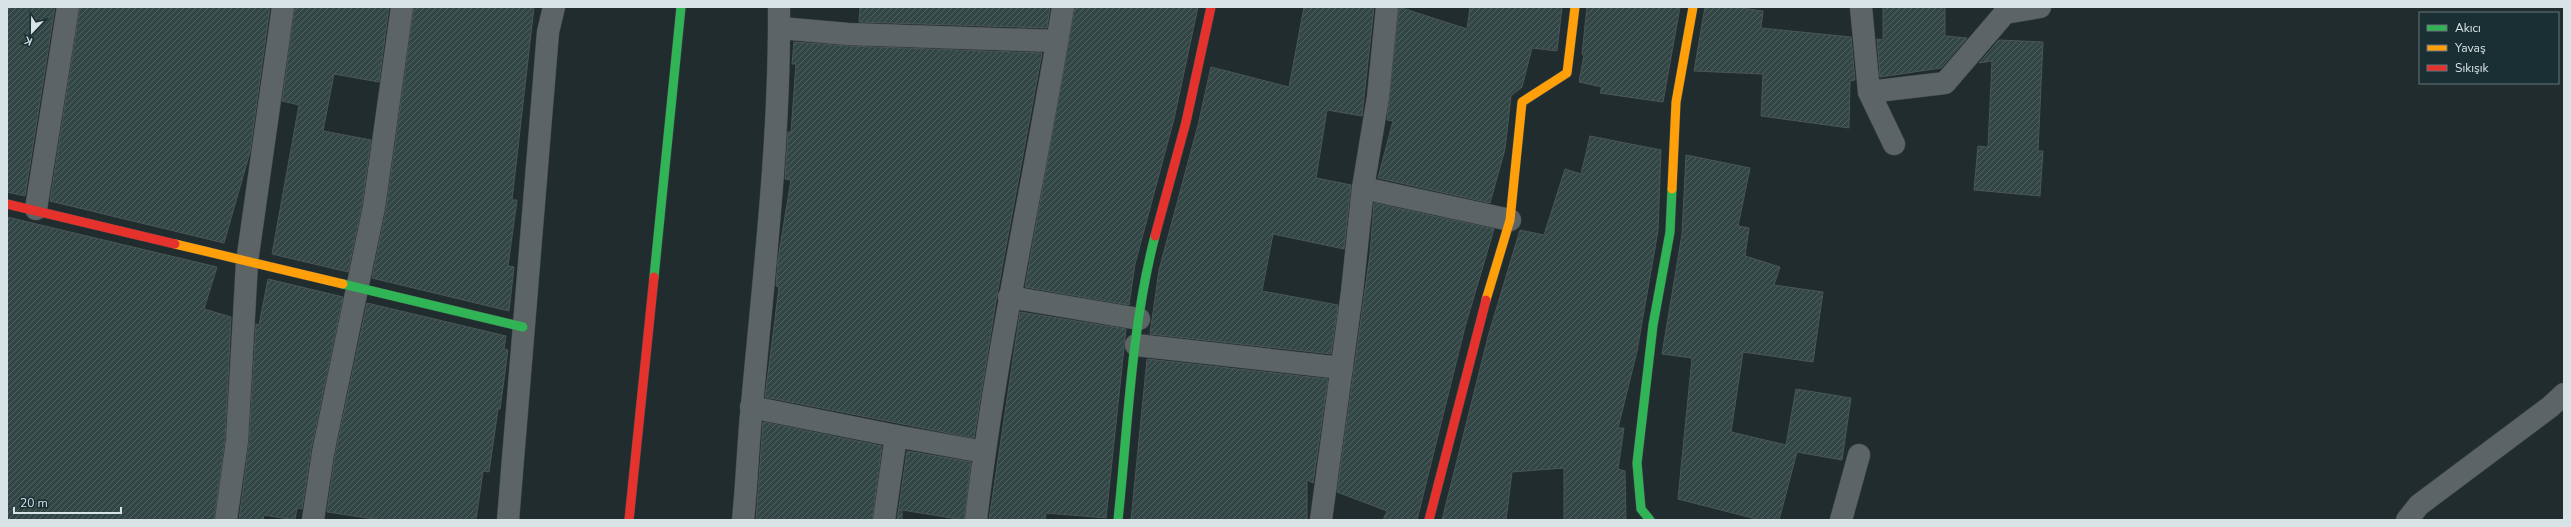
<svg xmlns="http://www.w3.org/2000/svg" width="2571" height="527" font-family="'Nunito Sans',sans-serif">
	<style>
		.building { fill: url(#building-hatch); stroke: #4b5556 }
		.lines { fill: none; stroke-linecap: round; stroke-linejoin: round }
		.street-casing { stroke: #3f494b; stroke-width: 23 }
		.fast-casing { stroke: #3f494b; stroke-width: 10 }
		.slow-casing { stroke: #3f494b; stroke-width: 10 }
		.jam-casing { stroke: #3f494b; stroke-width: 10 }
		.street { stroke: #5c6466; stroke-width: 22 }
		.fast { stroke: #30b455; stroke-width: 9 }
		.slow { stroke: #ff9f0a; stroke-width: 9 }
		.jam { stroke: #e5322d; stroke-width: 9 }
	</style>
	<defs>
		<pattern id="building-hatch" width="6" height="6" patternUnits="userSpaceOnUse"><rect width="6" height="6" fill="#334646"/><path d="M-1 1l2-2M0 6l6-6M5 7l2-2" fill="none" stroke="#506161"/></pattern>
	</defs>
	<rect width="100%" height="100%" fill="#202c2e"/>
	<g class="building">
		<path d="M7,7H55L25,196L7,192Z"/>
		<path d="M80,7H270L250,152L224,243L50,201Z"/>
		<path d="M295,7H389L379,82L334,74L323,131L371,140L362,205L348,272L272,254L299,105L282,101Z"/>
		<path d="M414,7H534L512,200H517L508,266L514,267L509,311L372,278L386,209Z"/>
		<path d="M860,7H1050L1047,28L859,22Z"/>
		<path d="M1075,7H1198L1174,119L1135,264L1129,305L1025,287Z"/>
		<path d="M1304,7H1374L1362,116L1327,110L1316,178L1351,185L1344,249L1273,234L1262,291L1338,305L1331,354L1150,334L1159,270L1198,125L1211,67L1289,87Z"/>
		<path d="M1399,7L1467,29L1470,7H1562L1557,51L1532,48L1522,87L1511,96L1505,149L1490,203L1378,178L1393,121L1387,120Z"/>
		<path d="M1587,7H1680L1663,102L1600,93L1602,87L1579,82L1584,55L1582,54Z"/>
		<path d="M1705,7H1734L1763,11L1761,28L1851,37L1855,80L1850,81L1849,128L1761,116L1763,74L1694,71Z"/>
		<path d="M1883,7H1945V36L1967,38L1941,68L1880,77L1877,39L1883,40Z"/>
		<path d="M1999,40L2043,42L2038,151H2043L2040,196L1974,190L1978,146L1988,147L1992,61L1979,63Z"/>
		<path d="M794,42L848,46L1042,53L997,295L974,438L765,397L779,287L776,286L778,259L791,180L785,179L788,132H791L796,64H792Z"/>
		<path d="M1590,136L1661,150L1658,231L1637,351L1618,428H1624L1618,469L1625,471L1626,520H1564V468L1512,472L1506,520H1442L1489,333L1520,230L1544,235L1565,169L1581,174Z"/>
		<path d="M1686,155L1750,168L1738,226L1749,228L1745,256L1780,267L1774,285L1823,292L1813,362L1743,352L1731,432L1786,445L1796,389L1851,398L1842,460L1797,452L1779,520H1760L1678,499L1692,358L1662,354L1682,234Z"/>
		<path d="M1374,203L1494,229L1465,327L1417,520H1383L1387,511L1337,492L1370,254Z"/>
		<path d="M7,217L217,267L204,309L231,317L225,440L214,520H7Z"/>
		<path d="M268,279L343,297L311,450L302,509L297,508L295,520L264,515L263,520H239L249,442L256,324L259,325Z"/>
		<path d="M367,303L506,336L504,349L508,350L500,409H498L489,472L483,471L476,520H381L327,512L335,455Z"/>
		<path d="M1020,312L1126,329L1106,518L1046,513L1045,520H989Z"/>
		<path d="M1147,359L1328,379L1313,483L1307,480V520H1131Z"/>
		<path d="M763,422L882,446L872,520H756Z"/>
		<path d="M907,451L971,462L964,520L902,510V520H897Z"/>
	</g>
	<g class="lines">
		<g class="street-casing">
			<g id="street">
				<path d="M1861,7L1869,92L1894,144"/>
				<path d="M780,28L848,34L1057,41"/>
				<path d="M1869,92L1945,83L2005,13L2040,7"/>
				<path d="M1363,188L1510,220"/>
				<path d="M36,209L68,7"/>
				<path d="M1009,297L1139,319"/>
				<path d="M1136,345L1342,368"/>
				<path d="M751,407L896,436"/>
				<path d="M226,520L237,441L247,262L283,7"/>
				<path d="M313,520L323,453L374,207L402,7"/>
				<path d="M508,520L548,32L554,7"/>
				<path d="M743,520C747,482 748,443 752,405C764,273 780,140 779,7"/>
				<path d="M884,520L896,436L984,452"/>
				<path d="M976,520C996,347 1035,178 1063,7"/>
				<path d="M1321,520L1352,292L1363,188L1378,97L1387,7"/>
				<path d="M1841,520L1859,455"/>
				<path d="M2407,520L2419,505L2550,407L2564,394"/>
			</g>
		</g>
		<g class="fast-casing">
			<g id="fast">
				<path d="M654,277L681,7"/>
				<path d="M343,284L523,327"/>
				<path d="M1118,520C1128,426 1131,328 1155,236"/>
				<path d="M1650,520L1641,509L1637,463L1653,325L1670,232L1672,189"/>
			</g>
		</g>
		<g class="slow-casing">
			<g id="slow">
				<path d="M1672,189L1676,102L1693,7"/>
				<path d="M175,244L343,284"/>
				<path d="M1486,300L1510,220L1522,102L1567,73L1575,7"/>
			</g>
		</g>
		<g class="jam-casing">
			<g id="jam">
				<path d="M7,204L175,244"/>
				<path d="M1155,236L1186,122L1211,7"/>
				<path d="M629,520L654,277"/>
				<path d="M1429,520L1486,300"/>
			</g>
		</g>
		<use href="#street" class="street"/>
		<use href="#fast" class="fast"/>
		<use href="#slow" class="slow"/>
		<use href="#jam" class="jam"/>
	</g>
	<rect width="2571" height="527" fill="none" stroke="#d7e3e6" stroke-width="16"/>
	<rect x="2419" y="12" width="140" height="72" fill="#1a2f34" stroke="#66777b"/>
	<rect x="2427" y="25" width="20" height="6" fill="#30b455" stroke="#66777b"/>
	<text x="2455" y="32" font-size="12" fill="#d7e3e6">Akıcı</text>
	<rect x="2427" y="45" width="20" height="6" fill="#ff9f0a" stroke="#66777b"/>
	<text x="2455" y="52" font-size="12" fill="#d7e3e6">Yavaş</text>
	<rect x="2427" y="65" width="20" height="6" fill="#e5322d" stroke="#66777b"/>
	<text x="2455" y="72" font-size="12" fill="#d7e3e6">Sıkışık</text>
	<g transform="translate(32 32) rotate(202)" stroke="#1a2f34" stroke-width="3" paint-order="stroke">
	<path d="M0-3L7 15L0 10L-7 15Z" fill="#d7e3e6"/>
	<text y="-6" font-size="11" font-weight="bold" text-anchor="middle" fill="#d7e3e6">K</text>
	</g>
	<path d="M14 507v6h107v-6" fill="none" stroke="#d7e3e6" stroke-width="2"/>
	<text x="20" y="507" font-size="12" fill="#d7e3e6" stroke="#1a2f34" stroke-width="3" paint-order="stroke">20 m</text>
</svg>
